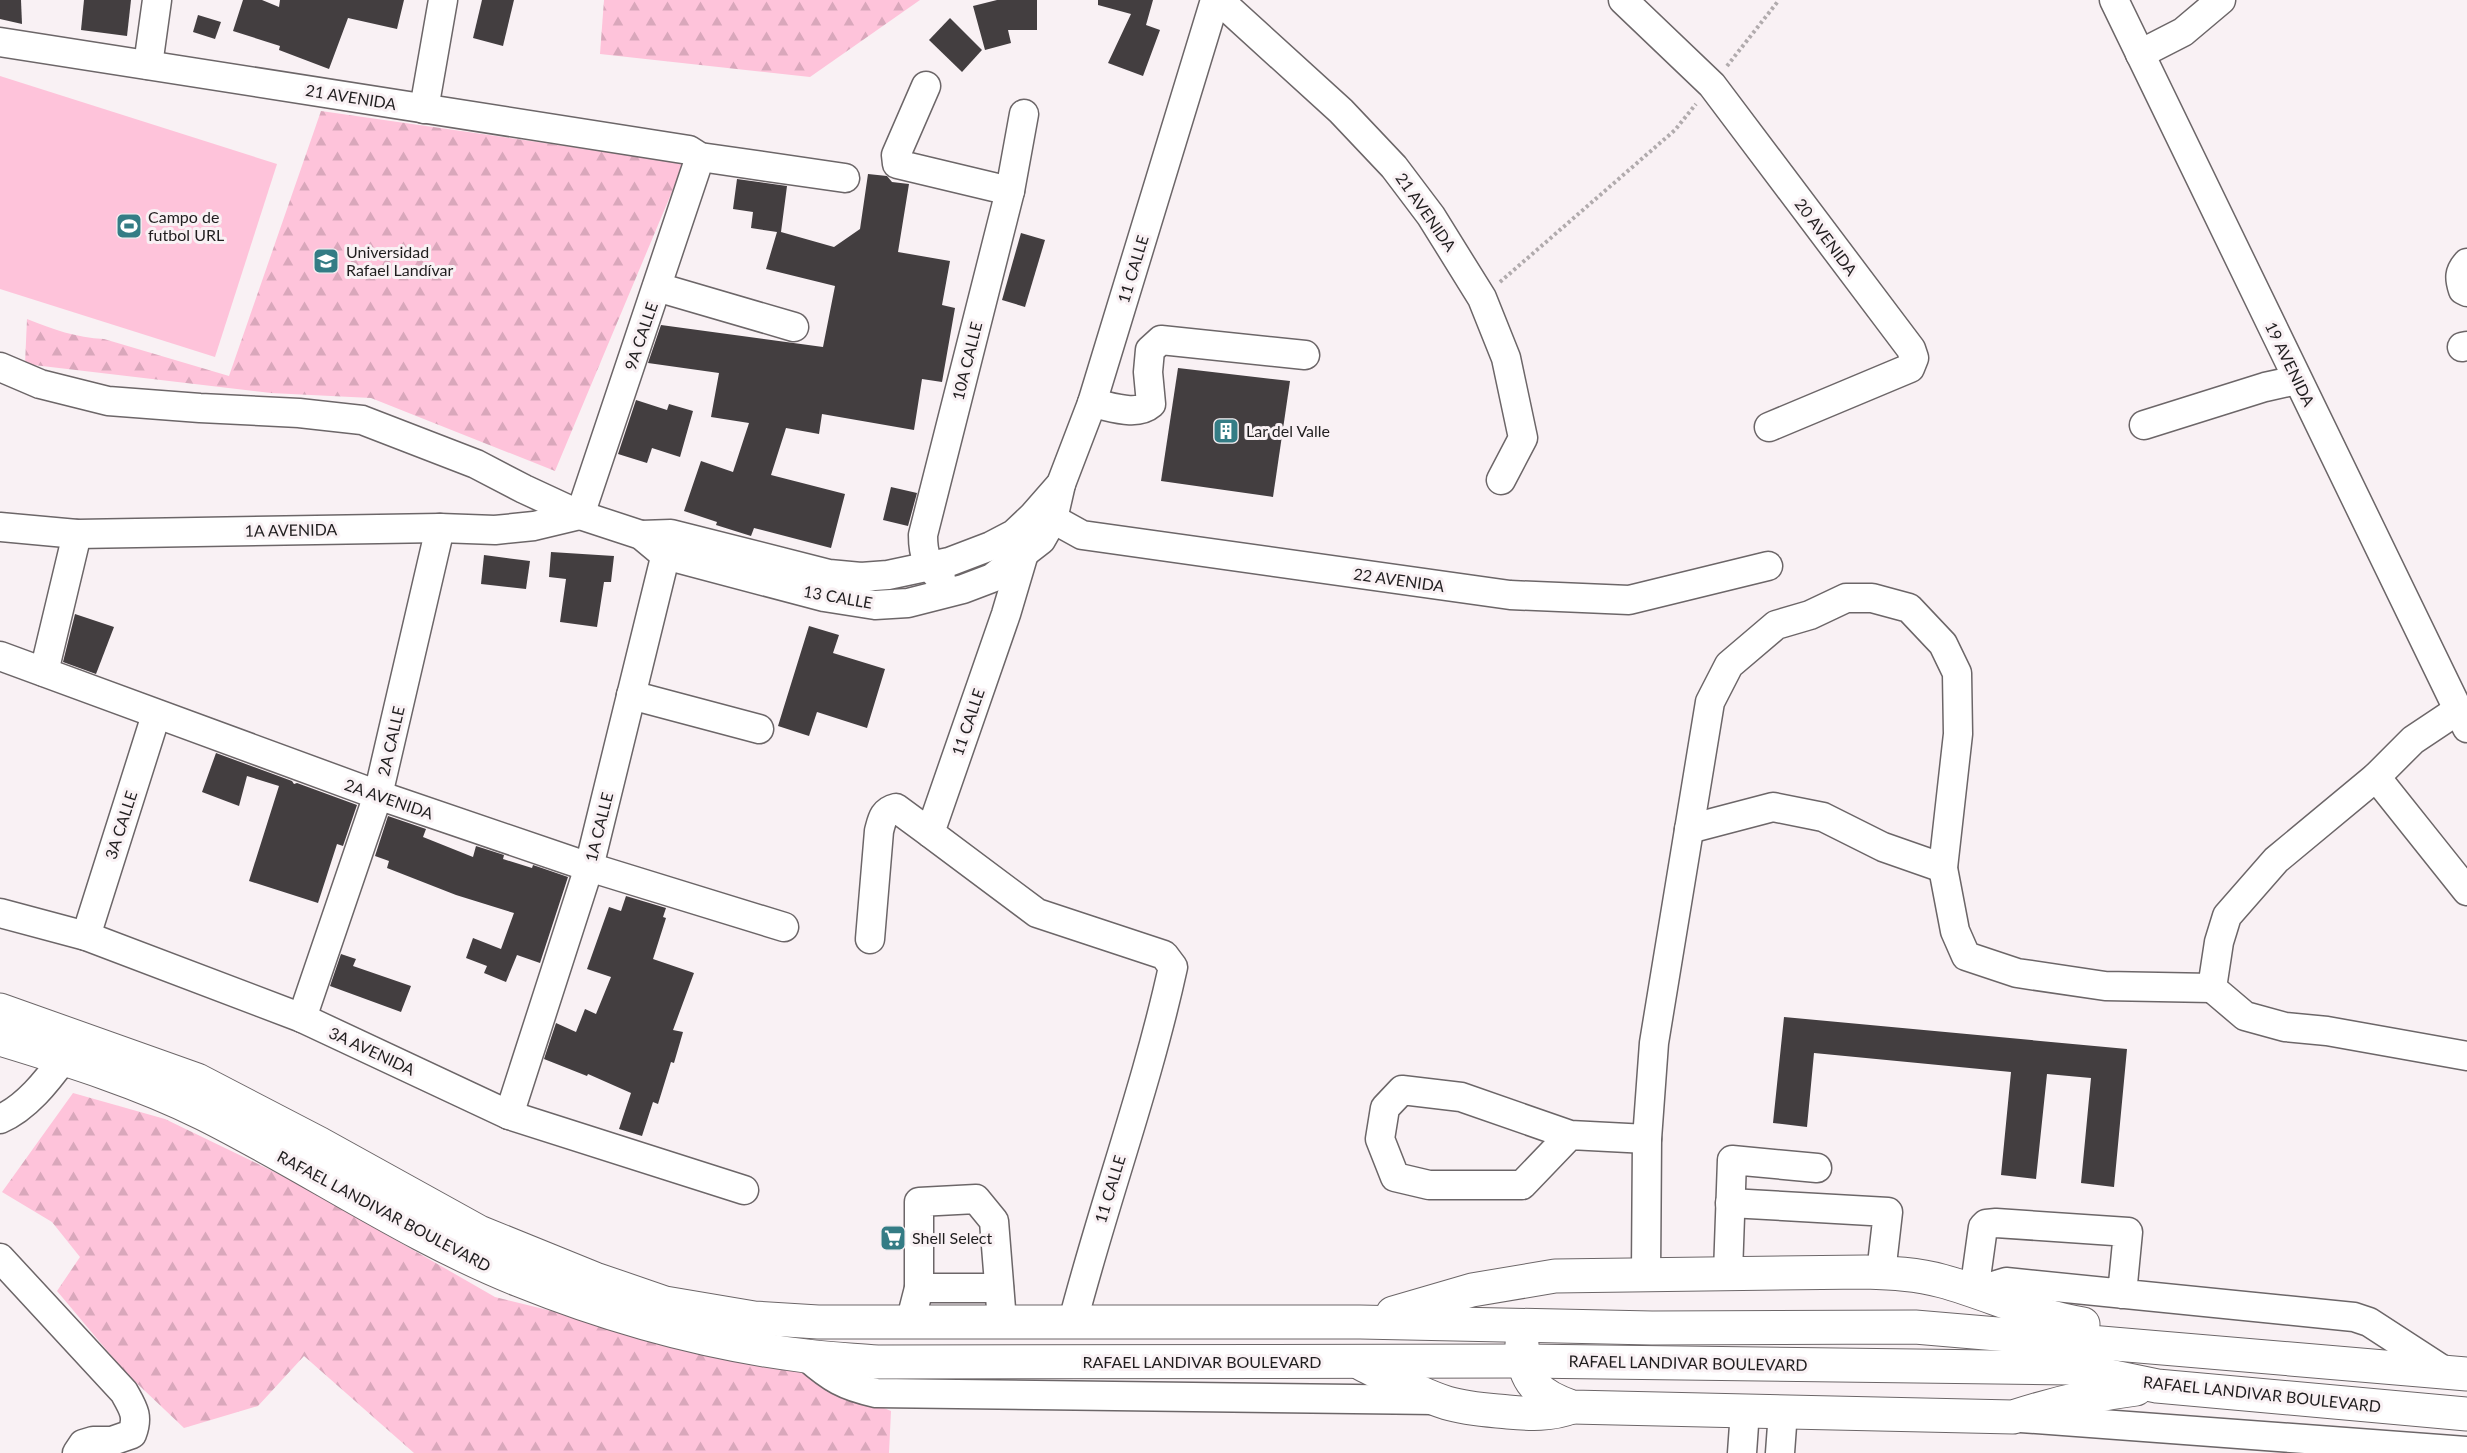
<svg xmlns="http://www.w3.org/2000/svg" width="2467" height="1453" font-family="Lato,sans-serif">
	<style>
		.forest { fill: url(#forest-firs) }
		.pitch { fill: #fec3da }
		.building { fill: #433e40 }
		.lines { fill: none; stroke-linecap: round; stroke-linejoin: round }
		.minor-casing { stroke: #6c6668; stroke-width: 31 }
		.major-casing { stroke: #6c6668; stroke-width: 35 }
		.path { stroke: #b1abad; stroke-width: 4; stroke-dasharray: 3 3; stroke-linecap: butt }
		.minor { stroke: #fff; stroke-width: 28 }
		.major { stroke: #fff; stroke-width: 33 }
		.labels { text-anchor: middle; stroke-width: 6; stroke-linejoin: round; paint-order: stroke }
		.street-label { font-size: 16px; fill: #201e1f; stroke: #f9f1f4 }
		.poi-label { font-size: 16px; fill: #201e1f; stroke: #f9f1f4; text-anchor: start }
	</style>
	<defs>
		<pattern id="forest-firs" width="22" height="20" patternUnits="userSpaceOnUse" patternTransform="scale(1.5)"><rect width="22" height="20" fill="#fec3da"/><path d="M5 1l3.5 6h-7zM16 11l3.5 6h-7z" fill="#d9a7bb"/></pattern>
	</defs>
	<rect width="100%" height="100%" fill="#f9f1f4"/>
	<g class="forest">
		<path d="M604,0H920L810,77L600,54Z"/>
		<path d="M321,111L684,163L555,471L371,398L271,393L25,364L27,319C53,329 76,338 104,339L229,376Z"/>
		<path d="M73,1093L165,1119L291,1180L495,1297L800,1372L891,1411L889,1453H414L304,1356L258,1406L184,1428L125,1372L57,1291L80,1257L52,1222L2,1192Z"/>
	</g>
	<path class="pitch" d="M0,76L277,164L215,357L0,289Z"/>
	<g class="building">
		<path d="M0,0H21L22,24L0,19Z"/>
		<path d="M84,0H131L127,36L81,30Z"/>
		<path d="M243,0H262L279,7L280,0H404L397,29L348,18L329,69L279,50L280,46L233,31Z"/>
		<path d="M482,0H514L503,46L473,38Z"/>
		<path d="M997,0H1037V30H1008L1011,43L985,50L973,6Z"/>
		<path d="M1098,0H1153L1146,25L1160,30L1143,76L1108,63L1131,14L1098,5Z"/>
		<path d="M198,15L221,22L215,39L193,32Z"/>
		<path d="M950,18L982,50L962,72L929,40Z"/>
		<path d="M868,174L887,176L892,182L909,184L898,252L950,261L942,305L955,308L942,382L922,379L914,430L822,414L819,434L786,428L771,475L845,494L831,548L754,528L751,536L716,525L717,522L684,511L701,461L733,472L749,423L711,417L719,373L648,363L661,325L823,347L835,286L766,269L777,232L751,228L753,212L733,209L737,179L787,186L781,232L834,247L860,229Z"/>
		<path d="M1021,233L1045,240L1025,307L1002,300Z"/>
		<path d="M1178,368L1290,381L1273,497L1161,481Z"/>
		<path d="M636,400L667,410L669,404L693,411L680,457L652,448L647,463L618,454Z"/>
		<path d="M891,487L917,493L908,526L883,520Z"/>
		<path d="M551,552L614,556L611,582H604L597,627L560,622L566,579L549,577Z"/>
		<path d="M484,555L530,561L526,589L481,584Z"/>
		<path d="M75,614L114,627L96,674L63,662Z"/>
		<path d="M809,626L839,635L833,653L885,669L867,728L817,712L809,736L778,726Z"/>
		<path d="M216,753L292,781L294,784L297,783L357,805L343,846L337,844L318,903L249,881L279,786L247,776L239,806L202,792Z"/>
		<path d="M388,816L426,829L423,837L473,857L476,846L504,855L503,859L532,868L533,865L568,877L540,963L517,955L506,982L484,973L487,966L466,958L473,938L501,949L514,913L456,895L387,868L389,861L375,856Z"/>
		<path d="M626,896L666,908L663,917L666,918L653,959L694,973L673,1030L683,1032L674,1063L671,1062L658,1104L653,1102L642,1136L619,1129L631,1093L588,1074L587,1076L544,1059L556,1023L576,1032L585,1009L596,1014L611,977L587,969L609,907L621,911Z"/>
		<path d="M341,954L356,959L353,966L411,986L401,1012L330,986Z"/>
		<path d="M1784,1017L2127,1049L2114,1187L2081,1183L2091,1078L2047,1074L2036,1179L2001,1175L2011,1072L1814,1053L1807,1127L1773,1123Z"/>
	</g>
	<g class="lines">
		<g class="minor-casing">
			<g id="minor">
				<path d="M1219,0L1341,111L1394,167L1431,216L1482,298L1506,358L1523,438L1501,480"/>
				<path d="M1623,0L1712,85L1911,349L1914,358L1910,368L1769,427"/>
				<path d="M2114,0L2467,728"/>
				<path d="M0,42L689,150L700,157L845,178"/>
				<path d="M2140,54L2183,32L2221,0"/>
				<path d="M148,65L157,0"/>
				<path d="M926,86L896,155L897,164L1010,191"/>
				<path d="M424,109L443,0"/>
				<path d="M2467,263C2459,272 2459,278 2463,290L2467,292"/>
				<path d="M657,287L794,327"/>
				<path d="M2462,347L2467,346"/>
				<path d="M0,367L40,384L108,401L200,408L299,413L362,420L476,464L524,489L580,515L641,535L665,555L824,597L875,605L908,603L963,589L992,578L1041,540L1053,519L1061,484"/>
				<path d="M1092,403C1110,406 1136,417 1151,404L1148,372L1150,350L1161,340L1305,355"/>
				<path d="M2144,425L2265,387L2297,380"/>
				<path d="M580,515L700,157"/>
				<path d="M1035,516L1053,519L1082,535L1510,595L1629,600L1768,566"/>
				<path d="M0,527L77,534L440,528L495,530L534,526L580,515"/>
				<path d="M641,535L671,534L829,574L861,577L888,575L949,562L991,546L1014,534L1033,516L1061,484L1092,403L1215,0"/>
				<path d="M1025,550L1006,614L930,833L1037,913L1164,955L1173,967C1147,1086 1104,1202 1073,1321"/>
				<path d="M941,579C927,565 923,555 923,535L1010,191L1024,114"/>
				<path d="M0,656L378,795L589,867L784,927"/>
				<path d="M44,672L77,534"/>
				<path d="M631,695L759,729"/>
				<path d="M2458,710L2413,740L2376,777L2276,860L2227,916L2219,942L2212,988L2245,1016L2285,1027L2327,1031L2467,1056"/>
				<path d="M2376,777L2467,891"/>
				<path d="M1689,829L1773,807L1823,817L1883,847L1943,868"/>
				<path d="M0,913L86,936L302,1018L509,1115L744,1190"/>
				<path d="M86,936L156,715"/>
				<path d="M870,939L879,831C882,820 883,811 896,808L930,833"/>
				<path d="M302,1018L378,795L440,528"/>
				<path d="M509,1115L589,867L670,537"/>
				<path d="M0,1119C26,1108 47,1081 64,1058"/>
				<path d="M1570,1135L1522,1185H1429L1395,1177L1380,1139L1385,1108L1402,1090L1461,1097L1570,1135L1647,1139"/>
				<path d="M1730,1203L1888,1212L1881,1273"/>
				<path d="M0,1258L124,1392C133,1408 139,1416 132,1434L112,1441H93L83,1444L77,1453"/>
				<path d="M1728,1273L1732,1160L1817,1168"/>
				<path d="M1646,1274L1647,1139L1654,1043L1710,702L1729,665L1776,625L1810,615L1846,598H1872L1909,608L1943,644L1957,673L1958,734L1943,868L1955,931L1966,956L2017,973L2105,986L2212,988"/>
				<path d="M919,1288H999"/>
				<path d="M2122,1294L2128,1232L1996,1223L1986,1224L1983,1227L1974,1292L2006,1282L2354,1317L2369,1322L2446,1372"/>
				<path d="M910,1323L919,1288V1202L976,1199L994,1221L1002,1321"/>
				<path d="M807,1357C831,1378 844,1386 876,1393L1436,1400"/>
				<path d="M2021,1418L2467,1451"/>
				<path d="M1742,1453L1745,1411"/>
				<path d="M1780,1453L1783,1412"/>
			</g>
		</g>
		<g class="major-casing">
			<g id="major">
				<path d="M0,1010L197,1080L320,1144L479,1232L595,1279L665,1303L754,1318L818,1322H1360L1652,1328L1915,1327L2467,1374"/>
				<path d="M0,1039C69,1060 140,1082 204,1114C310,1167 409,1236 519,1280C611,1317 708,1344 806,1356C830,1359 854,1360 877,1362L1522,1361L2070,1368L2157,1386L2467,1414"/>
				<path d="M1393,1313L1472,1290L1555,1276L1865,1272C1891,1273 1917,1274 1942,1281C1990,1294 2033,1316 2083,1324"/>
				<path d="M1522,1344C1523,1382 1538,1395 1572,1407L2013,1417C2053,1404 2095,1394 2136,1389"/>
				<path d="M1362,1364C1390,1378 1418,1394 1447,1403C1467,1409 1488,1410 1508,1412C1530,1414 1551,1415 1572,1407"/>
			</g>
		</g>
		<g class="path">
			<path d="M1727,66L1779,0"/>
			<path d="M1500,282L1675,130L1696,104"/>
		</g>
		<use href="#minor" class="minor"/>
		<use href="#major" class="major"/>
	</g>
	<defs>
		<g id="stadium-square" transform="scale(1.35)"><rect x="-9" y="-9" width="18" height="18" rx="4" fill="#347c85" stroke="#f9f1f4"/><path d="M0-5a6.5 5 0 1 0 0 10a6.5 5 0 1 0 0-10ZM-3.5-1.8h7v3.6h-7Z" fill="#fff"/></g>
		<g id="university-square" transform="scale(1.35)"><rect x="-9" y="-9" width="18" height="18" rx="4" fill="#347c85" stroke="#f9f1f4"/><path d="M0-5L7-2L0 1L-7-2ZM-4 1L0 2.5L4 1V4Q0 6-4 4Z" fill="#fff"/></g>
		<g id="building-square" transform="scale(1.35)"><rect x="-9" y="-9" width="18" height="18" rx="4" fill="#347c85" stroke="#f9f1f4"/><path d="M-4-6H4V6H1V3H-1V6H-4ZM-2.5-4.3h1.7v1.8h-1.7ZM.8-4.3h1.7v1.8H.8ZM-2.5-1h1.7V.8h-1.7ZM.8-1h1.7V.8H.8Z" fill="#fff"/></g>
		<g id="supermarket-square" transform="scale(1.35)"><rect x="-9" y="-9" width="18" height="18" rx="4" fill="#347c85" stroke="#f9f1f4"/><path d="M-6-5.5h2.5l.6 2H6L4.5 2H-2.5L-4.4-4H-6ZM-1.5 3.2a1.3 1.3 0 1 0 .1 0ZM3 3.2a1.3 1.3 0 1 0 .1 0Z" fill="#fff"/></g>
	</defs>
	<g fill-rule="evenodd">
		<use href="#stadium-square" x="129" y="226"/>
		<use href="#university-square" x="326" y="261"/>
		<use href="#building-square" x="1226" y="431"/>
		<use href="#supermarket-square" x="893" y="1238"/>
	</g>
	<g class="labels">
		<g class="street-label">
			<text transform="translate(351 97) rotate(9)" y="6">21 AVENIDA</text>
			<text transform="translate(1426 212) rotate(55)" y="6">21 AVENIDA</text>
			<text transform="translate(1826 237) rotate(53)" y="6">20 AVENIDA</text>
			<text transform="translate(1133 269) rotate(-73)" y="6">11 CALLE</text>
			<text transform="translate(641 336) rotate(-71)" y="6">9A CALLE</text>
			<text transform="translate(967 361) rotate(-76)" y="6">10A CALLE</text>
			<text transform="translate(2290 364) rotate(64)" y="6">19 AVENIDA</text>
			<text transform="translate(291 530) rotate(-1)" y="6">1A AVENIDA</text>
			<text transform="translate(1399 580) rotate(8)" y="6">22 AVENIDA</text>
			<text transform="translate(838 597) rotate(10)" y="6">13 CALLE</text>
			<text transform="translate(968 722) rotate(-71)" y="6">11 CALLE</text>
			<text transform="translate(391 741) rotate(-77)" y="6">2A CALLE</text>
			<text transform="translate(389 799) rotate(19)" y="6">2A AVENIDA</text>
			<text transform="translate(121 825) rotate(-72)" y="6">3A CALLE</text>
			<text transform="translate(599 827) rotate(-76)" y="6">1A CALLE</text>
			<text transform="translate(372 1051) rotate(25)" y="6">3A AVENIDA</text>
			<text transform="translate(1110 1189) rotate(-73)" y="6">11 CALLE</text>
			<text transform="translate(384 1211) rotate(28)" y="6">RAFAEL LANDIVAR BOULEVARD</text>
			<text x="1202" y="1368">RAFAEL LANDIVAR BOULEVARD</text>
			<text transform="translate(1688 1363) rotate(1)" y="6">RAFAEL LANDIVAR BOULEVARD</text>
			<text transform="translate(2262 1394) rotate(6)" y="6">RAFAEL LANDIVAR BOULEVARD</text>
		</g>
		<g class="poi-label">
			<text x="148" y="223">Campo de<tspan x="148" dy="18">futbol URL</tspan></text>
			<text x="346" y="258">Universidad<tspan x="346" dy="18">Rafael Landívar</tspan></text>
			<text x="1246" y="437">Lar del Valle</text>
			<text x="912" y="1244">Shell Select</text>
		</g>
	</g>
</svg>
